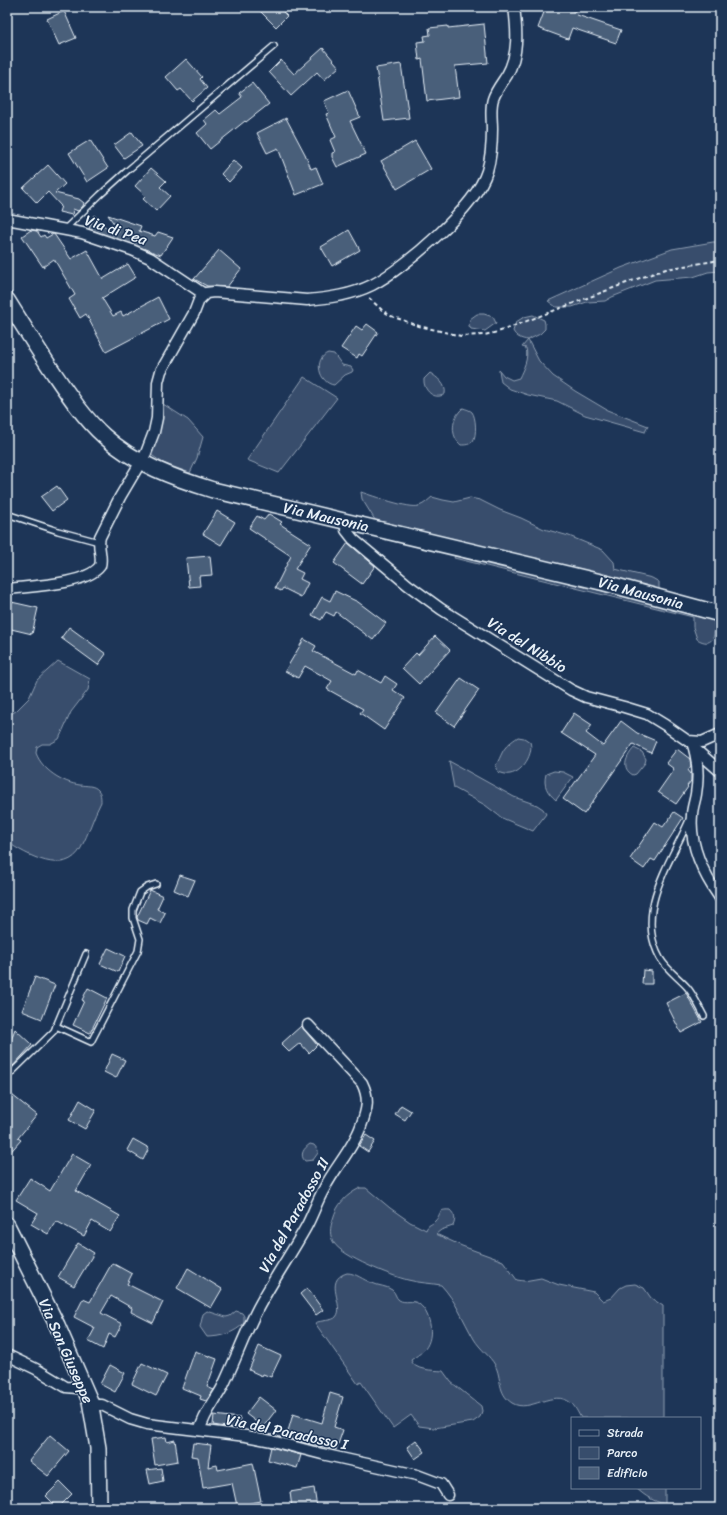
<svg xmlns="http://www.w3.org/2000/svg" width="727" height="1515" font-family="Sriracha,sans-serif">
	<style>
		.green { fill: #374d6c; stroke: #909fb2 }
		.building { fill: #495e7a; stroke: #e8f1f8 }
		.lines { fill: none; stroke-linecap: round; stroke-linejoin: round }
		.lane-casing { stroke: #e8f1f8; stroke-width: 8 }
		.street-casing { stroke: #e8f1f8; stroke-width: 13 }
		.secondary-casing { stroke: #e8f1f8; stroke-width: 18 }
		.path { stroke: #e8f1f8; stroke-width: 2; stroke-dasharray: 4 3; stroke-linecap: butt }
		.lane { stroke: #1d3557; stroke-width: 5 }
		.street { stroke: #1d3557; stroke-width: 10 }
		.secondary { stroke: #1d3557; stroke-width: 15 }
		.labels { text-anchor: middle; stroke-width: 3; stroke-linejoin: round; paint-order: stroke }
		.street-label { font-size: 15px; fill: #e8f1f8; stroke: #1d3557 }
	</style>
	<rect width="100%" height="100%" fill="#1d3557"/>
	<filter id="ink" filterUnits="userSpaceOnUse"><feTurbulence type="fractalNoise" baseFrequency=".025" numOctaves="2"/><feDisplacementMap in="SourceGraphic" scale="8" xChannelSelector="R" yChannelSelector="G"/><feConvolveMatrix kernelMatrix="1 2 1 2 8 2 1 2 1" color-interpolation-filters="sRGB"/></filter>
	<g filter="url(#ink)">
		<g class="green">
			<path d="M713,242H720V271L708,272L693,277L655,280L612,297L605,301L587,302L572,307H556L548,301L621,268L672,249Z"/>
			<path d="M477,314H484L493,317L496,323L485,331L471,329L469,326L470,319Z"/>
			<path d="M533,315L544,320L545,324V329L540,334L528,340L539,361L553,376L575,391L607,410L648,426L645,432L585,415L557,401L528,395L510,389L501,382L499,370L504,376L512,380L519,378C523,369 529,359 526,348L522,347L528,340C521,339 516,337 513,331L516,322L524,317Z"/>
			<path d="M328,353L334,354L342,365L351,367L353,370L352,372L345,375L334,385C319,383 313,359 328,353Z"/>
			<path d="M430,373C437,377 447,385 445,394C434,401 423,390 424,379Z"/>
			<path d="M304,377L337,398L279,473L247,460Z"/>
			<path d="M163,404L188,420L203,437L197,458L190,473L163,463L150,454Z"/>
			<path d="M463,408C466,409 470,410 472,412C476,417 477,435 473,441C470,445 465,445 461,445C450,436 451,418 463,408Z"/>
			<path d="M361,492C373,496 409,509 419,506C425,504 428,500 432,497L443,500L454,502L470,498L480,500L500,510L521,518L544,529L569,536L603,550L614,562L615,569L652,578L659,582V590L375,520L362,499Z"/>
			<path d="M456,554L674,609L720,622V625L714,623C716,637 712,648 697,639L693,627V617L454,558Z"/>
			<path d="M58,661L90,679L88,690L71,712L59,739L50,744H42L37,747L36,753C42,770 63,783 80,785C86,786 94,785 98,790C101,793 101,798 101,802C93,817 89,833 81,848C65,877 27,855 7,842V716L16,711L29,698L37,680Z"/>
			<path d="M518,737L524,738L530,742C534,753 523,772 510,774C506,775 502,773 498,772L496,765C499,760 500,757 502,753C505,746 512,741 518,737Z"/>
			<path d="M634,748L642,752L646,759L645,763L636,774L633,775C620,768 627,756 634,748Z"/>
			<path d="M449,761L514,797L537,805L543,809L546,814L533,831L502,818L485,805L454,788Z"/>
			<path d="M554,771L563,772L573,777L556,800C547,792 543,786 546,774Z"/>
			<path d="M310,1144L314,1145L318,1150V1153L313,1160L305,1161C299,1155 304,1148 310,1144Z"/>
			<path d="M360,1188H366L390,1208L410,1222L426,1230C428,1224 432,1225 435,1221C442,1214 437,1209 450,1210C455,1215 456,1219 453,1226L441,1230L436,1234L462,1246L503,1261L517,1280L524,1281L541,1278L559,1285L594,1292L603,1301L611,1298L620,1288L626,1285L635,1284L644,1288L651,1298L663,1306V1418H581C578,1413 575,1406 571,1403C553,1388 530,1414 512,1403C497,1393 502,1378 495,1365C490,1356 480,1349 474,1339C463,1320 456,1301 441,1285C430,1283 419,1283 408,1280C391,1276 343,1257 334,1243C329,1236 330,1227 333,1219C337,1204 346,1195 360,1188Z"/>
			<path d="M347,1273C356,1273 363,1280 372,1283C378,1286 387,1286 392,1290C396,1293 395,1297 399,1300C405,1304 413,1299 419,1304C432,1314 435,1340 423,1351C420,1354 415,1357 411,1360C414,1371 433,1370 443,1371L451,1382L481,1406L482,1411L480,1417L473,1422L434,1428L419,1426L411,1415L393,1428L361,1382L358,1384L315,1323C321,1320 333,1321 336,1317C346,1306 322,1280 347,1273Z"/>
			<path d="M207,1311L226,1317L230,1316L236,1311L242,1313L244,1316V1323C235,1333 220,1337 207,1337L200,1327L203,1314Z"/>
			<path d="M636,1488H665V1504C653,1501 646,1497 636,1488Z"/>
		</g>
		<g class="building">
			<path d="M256,7H278L287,16L276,27Z"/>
			<path d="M546,7H563L578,13L577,15L621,30L616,43L572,28L568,39L538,28Z"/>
			<path d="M64,11L76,38L59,45L47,19Z"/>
			<path d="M484,24L488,63L455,66L459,97L427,101L422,59L419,60L417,42L425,41L424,36L430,35L429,28L448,26V28Z"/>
			<path d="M323,48L339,67L324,80L317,72L291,96L269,72L281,60L294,74Z"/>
			<path d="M186,59L202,77L200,79L207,88L192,101L181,89L178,91L166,77Z"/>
			<path d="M401,64L409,118L384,121L376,68Z"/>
			<path d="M252,83L269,104L246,122L245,121L210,149L197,133L207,124L204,120L216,110L220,114L242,97L239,93Z"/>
			<path d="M348,90L360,117L350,121L366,154L337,167L332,157V153L335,152L330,140L336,137L326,114L329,113L324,101Z"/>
			<path d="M286,118L305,154L311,169L316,167L323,184L296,195L278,148L267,153L257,133Z"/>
			<path d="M132,132L142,146L124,158L114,145Z"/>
			<path d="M90,140L108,168L87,182L69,153Z"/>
			<path d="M415,141L431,169L397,189L381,161Z"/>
			<path d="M233,160L242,168L229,182L221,174Z"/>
			<path d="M48,165L65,184L55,193L79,199L84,203L83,206L78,211L73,209L72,215L59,212L61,206L48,192L37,203L23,188Z"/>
			<path d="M151,168L166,181L160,187L170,196L156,211L143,199L146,196L135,186Z"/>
			<path d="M94,215L113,235L119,231L108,215L141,226L139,231L155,236L158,232L173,237L161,255L89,229Z"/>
			<path d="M31,230L37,231L41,237L44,235L46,238L53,234H54L71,259L87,250L103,279L128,264L136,277L102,298L113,316L121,312L123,316L158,297L169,319L106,352L86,314L80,318L69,299L75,295L54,259L43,267L22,236Z"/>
			<path d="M349,230L360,250L332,266L321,247Z"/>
			<path d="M219,250L241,269L227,287L207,286L194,279Z"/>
			<path d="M367,324L378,332L362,356L359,354L357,358L341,348L356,326L362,330Z"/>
			<path d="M57,486L67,500L52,511L41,497Z"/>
			<path d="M217,511L235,522L221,545L203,534Z"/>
			<path d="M269,514L282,522L280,524L311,544L295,569L303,573L300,579L308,583L301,597L283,588L281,591L275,588L291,556L249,528L257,516L264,520Z"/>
			<path d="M348,543L375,566L362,584L334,563Z"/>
			<path d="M210,556L212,575L199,576L200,586L189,587L186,558Z"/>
			<path d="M335,591L358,602L386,623L373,640L336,612L334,616L326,612L321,620L312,615L322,597L330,601Z"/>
			<path d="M7,601L38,608L32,634L7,628Z"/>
			<path d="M69,627L106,654L98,665L61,638Z"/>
			<path d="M435,636L450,650L419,684L402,668L416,653L418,655Z"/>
			<path d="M304,639L316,646L313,651L356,674L358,670L381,683L385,676L397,684L393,690L405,698L384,730L360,713L363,709L327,689L332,681L305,666L298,678L285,671Z"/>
			<path d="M461,678L479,690L454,726L436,713Z"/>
			<path d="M574,713L592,725L586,733L603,746L621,721L637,733L656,741L651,753L633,744L584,814L563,799L595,755L561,733Z"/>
			<path d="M677,749L690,759L691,766L688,770L691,774V781L687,786L688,787L676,804L658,792L674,769L666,763Z"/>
			<path d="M674,812L683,818L655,861L651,859L644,869L630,859L655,822L663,827Z"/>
			<path d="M180,875L195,880L188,896L174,890Z"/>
			<path d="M150,890L163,896L157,909L165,913L160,923L150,918L147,924L138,920L137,917Z"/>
			<path d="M108,948L125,956L118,972L100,964Z"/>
			<path d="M643,970L652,971V984H642Z"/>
			<path d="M35,977L55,985L42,1019L22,1011Z"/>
			<path d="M88,988L107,998L90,1033L73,1025L84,1001L82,1000Z"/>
			<path d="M686,993L702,1022L681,1033L666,1003Z"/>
			<path d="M301,1026L317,1045L309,1053L300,1043L289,1052L281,1044Z"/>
			<path d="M15,1029L32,1045L13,1066L7,1060V1044L9,1045Z"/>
			<path d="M112,1054L125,1060L116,1078L104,1072Z"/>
			<path d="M7,1091L37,1115L18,1138L21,1140L7,1156Z"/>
			<path d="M80,1100L96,1110L85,1129L69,1120Z"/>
			<path d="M401,1105L411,1111L405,1120L395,1114Z"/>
			<path d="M366,1135L375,1141L368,1152L359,1146Z"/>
			<path d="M133,1139L149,1148L143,1160L127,1150Z"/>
			<path d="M72,1154L91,1165L76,1191L120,1216L110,1232L92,1221L84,1236L56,1221L48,1234L31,1224L38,1213L16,1200L30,1178L50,1191Z"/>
			<path d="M78,1243L94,1253L74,1286L58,1277Z"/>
			<path d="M112,1263L132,1274L127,1284L163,1302L153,1323L131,1312L132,1308L111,1296L101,1313L122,1324L115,1337L109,1334L103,1349L88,1341L95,1328L74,1317L83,1299L90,1302Z"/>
			<path d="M188,1268L222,1289L211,1308L177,1288Z"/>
			<path d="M307,1288L323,1310L316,1315L300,1294Z"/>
			<path d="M259,1346L281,1356L271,1377L263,1374L262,1376L249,1370Z"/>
			<path d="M195,1351L217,1359L207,1387L214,1390L206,1401L200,1399L201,1396L182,1388Z"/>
			<path d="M142,1363L167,1375L156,1396L132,1384Z"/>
			<path d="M110,1365L125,1373L115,1392L100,1384Z"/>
			<path d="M330,1393L343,1397L334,1427L343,1430L336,1450L286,1438L293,1414L322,1423Z"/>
			<path d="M259,1397L276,1410L263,1427L246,1414Z"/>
			<path d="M214,1415L240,1418L238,1429L213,1425Z"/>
			<path d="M50,1435L69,1451L48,1476L29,1461Z"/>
			<path d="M166,1437L167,1442L175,1440L178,1461L155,1465L151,1439Z"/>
			<path d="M416,1440L425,1452L415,1459L407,1447Z"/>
			<path d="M193,1443L211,1445L208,1467L217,1465L218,1470L253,1463L261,1501L237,1506L232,1483L203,1488L198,1457L191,1456Z"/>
			<path d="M271,1447L301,1455L297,1468L268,1460Z"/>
			<path d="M161,1468L163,1481L150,1484L147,1470Z"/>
			<path d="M60,1482L72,1494L58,1508L46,1496Z"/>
			<path d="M314,1488L317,1508H292L290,1492Z"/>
		</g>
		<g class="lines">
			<g class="lane-casing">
				<g id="lane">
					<path d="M65,229L100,195L128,170L274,46"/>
					<path d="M7,514L58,531L99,542"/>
					<path d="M689,820C671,862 634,911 660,958C667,970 678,977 687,987C694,995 699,1007 704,1016"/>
					<path d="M56,1026L91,1042L138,951L140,939L133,918V910L140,892L147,887L156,884"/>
					<path d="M7,1077L54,1031L86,954"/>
				</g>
			</g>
			<g class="street-casing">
				<g id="street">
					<path d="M7,219L82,233L132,250L150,258L204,294"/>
					<path d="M347,522L346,530L353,539L408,585L441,609L571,690L586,697L624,707L647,714L665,725L688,741L702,742L720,734"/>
					<path d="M7,589C30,586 86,585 100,566C103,556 97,547 100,537L120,497L146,453L154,432L157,418L158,382L161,371L194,313L199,300L206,293L214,292L307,300C329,298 352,295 372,285C405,268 476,207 487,171C491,158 492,143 492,129C492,119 490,108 493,99C496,90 502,83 507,75C519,54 517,30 514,7"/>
					<path d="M692,742C698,759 699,776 696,794C695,801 692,808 692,815C689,845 704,875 720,898"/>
					<path d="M695,749L720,771"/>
					<path d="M7,1355L36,1369L66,1387L77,1388L84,1386"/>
					<path d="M91,1405H102L130,1419L147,1424L246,1436L272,1441L322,1454L417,1475L441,1484L448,1495"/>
					<path d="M200,1430C203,1415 215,1401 222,1388C235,1361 245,1333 258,1308C273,1280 291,1254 306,1227C313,1214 317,1201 324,1189C335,1167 353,1149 361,1126C367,1110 370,1099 362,1083L308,1025"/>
				</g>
			</g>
			<g class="secondary-casing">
				<g id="secondary">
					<path d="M7,300C22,324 37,348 53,372C68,394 84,418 104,436C135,464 174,478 213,490L605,583L720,614"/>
					<path d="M7,1225L57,1325L90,1401L98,1448L99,1508"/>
				</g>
			</g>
			<path class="path" d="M369,298L382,310L391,316L419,326L461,336L484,335L498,332L637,279L666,269L720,260"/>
			<use href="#lane" class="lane"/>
			<use href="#street" class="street"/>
			<use href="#secondary" class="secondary"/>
		</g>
	</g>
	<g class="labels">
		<g class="street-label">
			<text transform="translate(116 230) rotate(19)" y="5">Via di Pea</text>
			<text transform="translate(326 517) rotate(13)" y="5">Via Mausonia</text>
			<text transform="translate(641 593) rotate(15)" y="5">Via Mausonia</text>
			<text transform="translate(527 645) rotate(32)" y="5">Via del Nibbio</text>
			<text transform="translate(294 1215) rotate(-61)" y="5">Via del Paradosso II</text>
			<text transform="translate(66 1351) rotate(66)" y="5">Via San Giuseppe</text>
			<text transform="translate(287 1432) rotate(12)" y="5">Via del Paradosso I</text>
		</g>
	</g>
	<rect width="727" height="1515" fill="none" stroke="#1d3557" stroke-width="24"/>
	<rect x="12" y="12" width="703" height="1491" fill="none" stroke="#e8f1f8" stroke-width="1.5" filter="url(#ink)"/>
	<rect x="571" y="1417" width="130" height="72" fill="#1d3557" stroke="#6e8097"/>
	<rect x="579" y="1430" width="20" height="6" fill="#1d3557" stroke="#6e8097"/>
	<text x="607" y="1437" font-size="12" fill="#e8f1f8">Strada</text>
	<rect x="579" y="1447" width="20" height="12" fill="#374d6c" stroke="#6e8097"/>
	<text x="607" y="1457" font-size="12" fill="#e8f1f8">Parco</text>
	<rect x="579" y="1467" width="20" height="12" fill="#495e7a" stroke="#6e8097"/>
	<text x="607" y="1477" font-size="12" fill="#e8f1f8">Edificio</text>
</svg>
